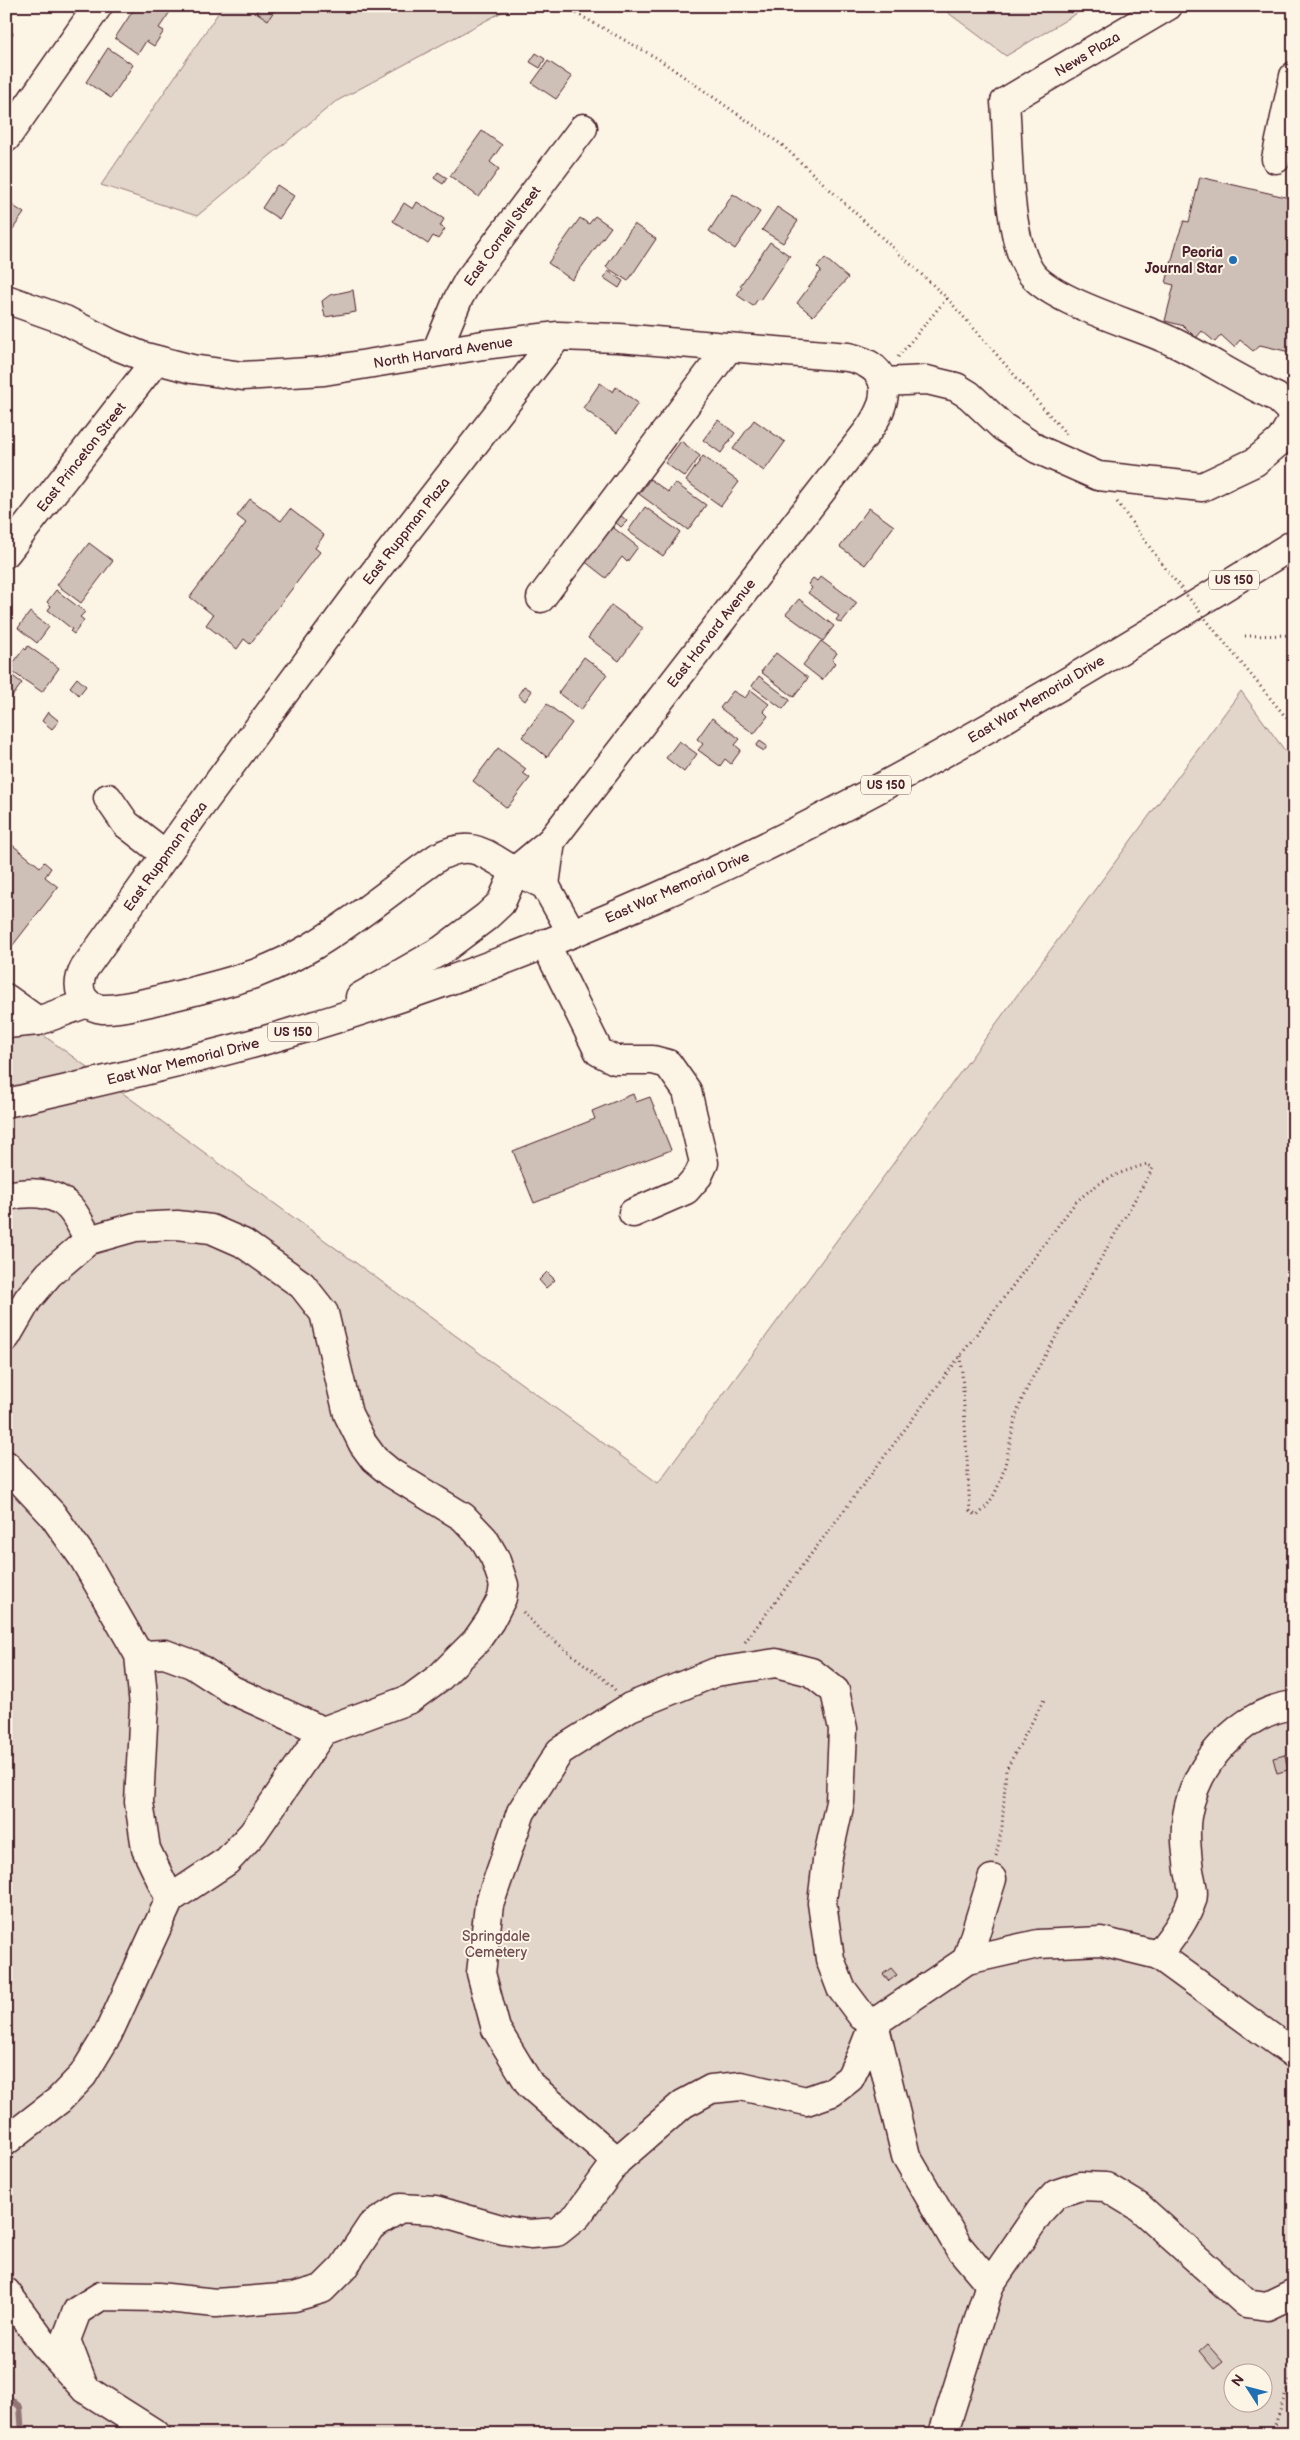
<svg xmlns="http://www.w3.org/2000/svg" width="1300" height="2440" font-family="'Balsamiq Sans',sans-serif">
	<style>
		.green { fill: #e2d5ca; stroke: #967a7a; fill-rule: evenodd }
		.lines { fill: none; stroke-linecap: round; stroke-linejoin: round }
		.stream { stroke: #917474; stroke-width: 6 }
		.building { fill: #cfc0b7; stroke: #4a1f2b }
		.minor-casing { stroke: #4a1f2b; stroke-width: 31 }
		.highway-casing { stroke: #4a1f2b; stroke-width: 31 }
		.path { stroke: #4a1f2b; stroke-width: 3; stroke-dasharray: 1 4; stroke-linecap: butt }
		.minor { stroke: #fcf5e5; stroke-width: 28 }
		.highway { stroke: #fcf5e5; stroke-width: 28 }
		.path-bridge { stroke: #4a1f2b; stroke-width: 3; stroke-dasharray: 1 4; stroke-linecap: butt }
		.poi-dot { fill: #1f6fb2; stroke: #fcf5e5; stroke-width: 2 }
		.labels { text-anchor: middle; stroke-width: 4; stroke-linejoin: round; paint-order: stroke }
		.shield { fill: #fcf5e5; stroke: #7f5f63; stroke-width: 1 }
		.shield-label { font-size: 12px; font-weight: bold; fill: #4a1f2b }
		.street-label { font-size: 14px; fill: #4a1f2b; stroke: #fcf5e5 }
		.poi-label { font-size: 14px; font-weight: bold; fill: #4a1f2b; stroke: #fcf5e5; text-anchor: end }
		.park-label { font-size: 14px; fill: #704c53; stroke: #fcf5e5 }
	</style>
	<rect width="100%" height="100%" fill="#fcf5e5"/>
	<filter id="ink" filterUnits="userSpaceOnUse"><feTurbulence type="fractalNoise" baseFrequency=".02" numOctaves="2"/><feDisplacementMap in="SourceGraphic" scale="10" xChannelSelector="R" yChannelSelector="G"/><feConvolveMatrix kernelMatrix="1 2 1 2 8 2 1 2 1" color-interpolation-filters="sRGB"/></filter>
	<g filter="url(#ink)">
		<g class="green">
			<path d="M223,6H513L335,102L197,216L101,185Z"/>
			<path d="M939,6H1089L1006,56Z"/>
			<path d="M1241,691L1294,763V2434H6V1008L658,1483ZM1232,2372H1262V2402H1232Z"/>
		</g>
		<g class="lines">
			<path class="stream" d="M6,2395L20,2407L22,2434"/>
		</g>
		<g class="building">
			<path d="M136,6H174L159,28L164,31L154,46L146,41L138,54L115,38Z"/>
			<path d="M260,6H273L276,8L268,20L256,12Z"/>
			<path d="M6,29L13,33L6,46Z"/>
			<path d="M108,48L133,65L111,98L86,82Z"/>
			<path d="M536,53L545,59L540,68L530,62Z"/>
			<path d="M548,61L572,77L556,99L532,83Z"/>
			<path d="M482,131L502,145L490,162L499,169L479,197L450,176Z"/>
			<path d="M438,172L447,178L443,184L434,178Z"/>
			<path d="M1200,177L1294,199V353L1260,345L1253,351L1240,340L1234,347L1221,335L1215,342L1202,331L1196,338L1184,326L1165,321L1174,285L1166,283L1178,237L1184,221L1189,222Z"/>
			<path d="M277,185L294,196L279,219L262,208Z"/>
			<path d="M733,194L760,212L735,249L709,231Z"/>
			<path d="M6,201L24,213L6,239Z"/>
			<path d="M417,202L444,219L440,226L445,229L438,239L433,236L428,244L393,221L404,203L413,209Z"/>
			<path d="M777,207L798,221L783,243L762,230Z"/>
			<path d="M595,216L611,227L572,280L548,263L580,218L589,224Z"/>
			<path d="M634,224L656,239L628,281L606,267Z"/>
			<path d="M770,242L790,256L760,300L758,299L753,306L737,295L742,287L740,286Z"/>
			<path d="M825,258L848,278L813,316L797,303L821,271L817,267Z"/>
			<path d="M608,271L623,281L619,288L604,278Z"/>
			<path d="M353,290L356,312L325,317L322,301L330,295Z"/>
			<path d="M600,383L613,392L616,387L638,403L617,433L583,408Z"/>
			<path d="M718,420L735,433L721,453L703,440Z"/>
			<path d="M754,420L785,442L764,471L733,449Z"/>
			<path d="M681,441L700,456L685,477L665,463Z"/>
			<path d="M703,456L739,482L721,506L686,481Z"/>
			<path d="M650,479L668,492L675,483L706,505L688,530L639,494Z"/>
			<path d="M250,499L281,521L290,509L324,535L315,548L320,552L250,644L244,639L237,649L206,625L213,615L190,597L246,523L237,516Z"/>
			<path d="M645,507L680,532L663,556L628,531Z"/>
			<path d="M869,508L894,526L865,565L840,547Z"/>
			<path d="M619,514L627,521L621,527L613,520Z"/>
			<path d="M610,525L638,547L627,562L622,557L606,578L583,560Z"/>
			<path d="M89,543L113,561L81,603L57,585Z"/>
			<path d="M821,576L857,603L841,623L836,620L839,616L808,593L812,588L808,584L813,578L817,581Z"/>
			<path d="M56,590L85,612L80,617L84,620L74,634L70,631L72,629L48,610L51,606L47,602Z"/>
			<path d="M799,599L834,626L823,641L786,614Z"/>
			<path d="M611,605L643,628L619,661L588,638Z"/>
			<path d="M30,612L49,627L37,643L18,628Z"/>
			<path d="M821,641L837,653L832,660L835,663L822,680L803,665Z"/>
			<path d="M28,646L59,668L42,692L11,671L14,666L12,665L24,648L26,650Z"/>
			<path d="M776,653L808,678L794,697L761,672Z"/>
			<path d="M584,657L607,674L581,710L558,693Z"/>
			<path d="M6,671L22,683L11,698L6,694Z"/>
			<path d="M759,676L790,700L783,709L752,686Z"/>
			<path d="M77,678L86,686L79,695L70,687Z"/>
			<path d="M524,686L532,691L525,701L518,695Z"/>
			<path d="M751,690L769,704L763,711L768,716L754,734L720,708L733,691L745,698Z"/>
			<path d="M547,704L572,723L547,757L522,737Z"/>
			<path d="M48,712L59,721L52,729L42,721Z"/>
			<path d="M712,718L740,739L735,745L741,750L731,764L725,759L720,766L698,750L703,744L697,739Z"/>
			<path d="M679,741L697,754L684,772L666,758Z"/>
			<path d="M760,741L767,746L764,751L756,746Z"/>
			<path d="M498,748L526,769L523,773L530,778L507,808L473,781Z"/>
			<path d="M6,840L40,867L44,862L51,868L45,877L58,887L6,954Z"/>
			<path d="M633,1094L636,1102L650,1097L671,1150L534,1203L513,1151L595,1119L592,1111Z"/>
			<path d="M547,1272L555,1280L546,1288L539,1280Z"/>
			<path d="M1285,1755L1288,1770L1277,1773L1273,1758Z"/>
			<path d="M891,1968L897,1975L889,1981L883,1974Z"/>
			<path d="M1207,2344L1223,2362L1214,2369L1199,2351Z"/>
		</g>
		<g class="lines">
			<g class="minor-casing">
				<g id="minor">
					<path d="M6,138L98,6"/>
					<path d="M1276,159L1294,76"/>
					<path d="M6,299L65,320L112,344L142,356L192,369L243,376L324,371L483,345L558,336L619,338L848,357C894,367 891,399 867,432L551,841L515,871C485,855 473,838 438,857C396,886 356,921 311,947C294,957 275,966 257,973C222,985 186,993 150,1002C135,1005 117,1010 102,1009C80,1006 75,986 84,969L194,815L359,592L558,336"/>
					<path d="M436,352L458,299L468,281L583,128"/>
					<path d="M883,382L927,380L956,387L969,395L1003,427L1037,449L1098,476L1202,487L1255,462L1281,440L1292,421L1290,410L1276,397C1240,381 1208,359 1173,342C1139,325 1047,301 1029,270C1006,231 1009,149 1005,102L1168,6"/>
					<path d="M6,553L156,360"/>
					<path d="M541,598L729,347"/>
					<path d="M108,798L126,824L166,855"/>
					<path d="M545,943L599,1052L615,1060H653L668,1064L687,1091L704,1163L698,1176L686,1190L633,1213"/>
					<path d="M6,998L38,1021"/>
					<path d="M6,1024L38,1021L87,1003"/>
					<path d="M6,1196C27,1192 52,1190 69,1207C77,1215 83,1230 89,1240"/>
					<path d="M6,1337L28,1299L49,1274L89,1240L135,1227L177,1225L211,1229L243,1243L302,1285L324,1313L348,1414L363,1444L374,1459L391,1473L463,1517L484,1539L495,1558L504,1585L502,1598L490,1621L476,1641L440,1677L410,1699L323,1731L253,1833L227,1861L170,1899L108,2034L83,2075L59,2100L6,2141"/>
					<path d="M6,1465L52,1514L84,1559L139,1655L144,1706L139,1802L146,1849L170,1899"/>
					<path d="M139,1655L165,1654L192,1664L232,1690L323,1731"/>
					<path d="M1158,1955C1171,1938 1185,1921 1192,1900C1195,1892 1190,1878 1189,1870C1187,1854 1184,1833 1187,1816C1195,1764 1240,1712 1294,1705"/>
					<path d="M967,1960L992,1879"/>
					<path d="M617,2161L530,2085L496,2029L481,1973L489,1905L521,1812L560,1751L630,1707L716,1672L776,1663L811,1672L835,1691L843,1729L840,1802L827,1861L822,1903L830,1959L841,1988L862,2016L874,2023L906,2156L958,2246L990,2284"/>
					<path d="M6,2292L44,2344L85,2389L156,2434"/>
					<path d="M85,2389L66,2340L77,2311L101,2296L158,2297L216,2303L294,2297L322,2289L343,2268L371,2226L400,2208L435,2210L504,2230L530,2234L557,2232L577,2216L617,2161L683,2104L711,2089L741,2086L806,2101L832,2092L850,2078L863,2051L874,2023L967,1960L1038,1944L1101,1941L1158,1955L1294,2054"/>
					<path d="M943,2434L990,2284L1041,2210L1056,2194L1080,2186L1106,2187L1139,2207L1246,2303L1267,2306L1294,2293"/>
				</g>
			</g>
			<g class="highway-casing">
				<g id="highway">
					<path d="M545,885L551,841"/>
					<path d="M360,997L442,950L486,917L501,903L515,871L545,885L572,933"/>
					<path d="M6,1103C92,1083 177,1065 262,1041C395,1003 528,954 655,898C878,800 1087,672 1294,544"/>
				</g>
			</g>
			<g class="path">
				<path d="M563,6L657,58L782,145L947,298L1067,435"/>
				<path d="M898,357L947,298"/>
				<path d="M1117,502L1162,564"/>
				<path d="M1219,636L1294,727"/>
				<path d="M1245,636L1294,635"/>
				<path d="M523,1612L540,1630L606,1681L615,1690"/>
				<path d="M745,1642L1075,1203C1100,1180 1115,1174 1147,1164L1153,1168L1034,1375C1028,1386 1022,1398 1018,1410C1006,1446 1008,1489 977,1516L970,1511L961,1354"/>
				<path d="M996,1856L1002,1827L1006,1770L1045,1698"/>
				<path d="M1272,2434L1294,2369"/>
			</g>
			<use href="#minor" class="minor"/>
			<use href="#highway" class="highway"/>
			<path class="path-bridge" d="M1162,564L1219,636"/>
		</g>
	</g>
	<circle class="poi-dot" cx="1233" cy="260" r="5"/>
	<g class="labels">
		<g class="shield">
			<rect x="1209" y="570.5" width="50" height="19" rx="4"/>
			<rect x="861" y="775.5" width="50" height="19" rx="4"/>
			<rect x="268" y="1022.5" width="50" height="19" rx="4"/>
		</g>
		<g class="shield-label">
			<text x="1234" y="584">US 150</text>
			<text x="886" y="789">US 150</text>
			<text x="293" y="1036">US 150</text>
		</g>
		<g class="street-label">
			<text transform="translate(1087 54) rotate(-31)" y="5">News Plaza</text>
			<text transform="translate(502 236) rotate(-54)" y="5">East Cornell Street</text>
			<text transform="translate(443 352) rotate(-9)" y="5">North Harvard Avenue</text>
			<text transform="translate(81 457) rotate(-52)" y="5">East Princeton Street</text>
			<text transform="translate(406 531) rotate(-52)" y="5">East Ruppman Plaza</text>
			<text transform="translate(711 633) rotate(-52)" y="5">East Harvard Avenue</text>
			<text transform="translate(1036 699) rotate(-31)" y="5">East War Memorial Drive</text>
			<text transform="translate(165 856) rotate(-54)" y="5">East Ruppman Plaza</text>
			<text transform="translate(677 887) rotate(-24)" y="5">East War Memorial Drive</text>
			<text transform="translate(183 1061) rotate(-14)" y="5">East War Memorial Drive</text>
		</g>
		<g class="poi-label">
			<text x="1223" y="257">Peoria<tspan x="1223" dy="16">Journal Star</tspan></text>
		</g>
		<g class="park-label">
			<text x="496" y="1941">Springdale<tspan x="496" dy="16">Cemetery</tspan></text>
		</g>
	</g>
	<rect width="1300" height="2440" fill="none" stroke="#fcf5e5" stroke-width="25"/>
	<rect x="12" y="12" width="1275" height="2415" fill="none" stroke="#4a1f2b" stroke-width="2" filter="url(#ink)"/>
	<g transform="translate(1248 2388) rotate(306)"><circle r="24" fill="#fcf5e5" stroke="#b59f9b"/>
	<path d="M0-4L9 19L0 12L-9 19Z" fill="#1f6fb2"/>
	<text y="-8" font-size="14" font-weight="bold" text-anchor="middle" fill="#4a1f2b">N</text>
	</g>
</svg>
